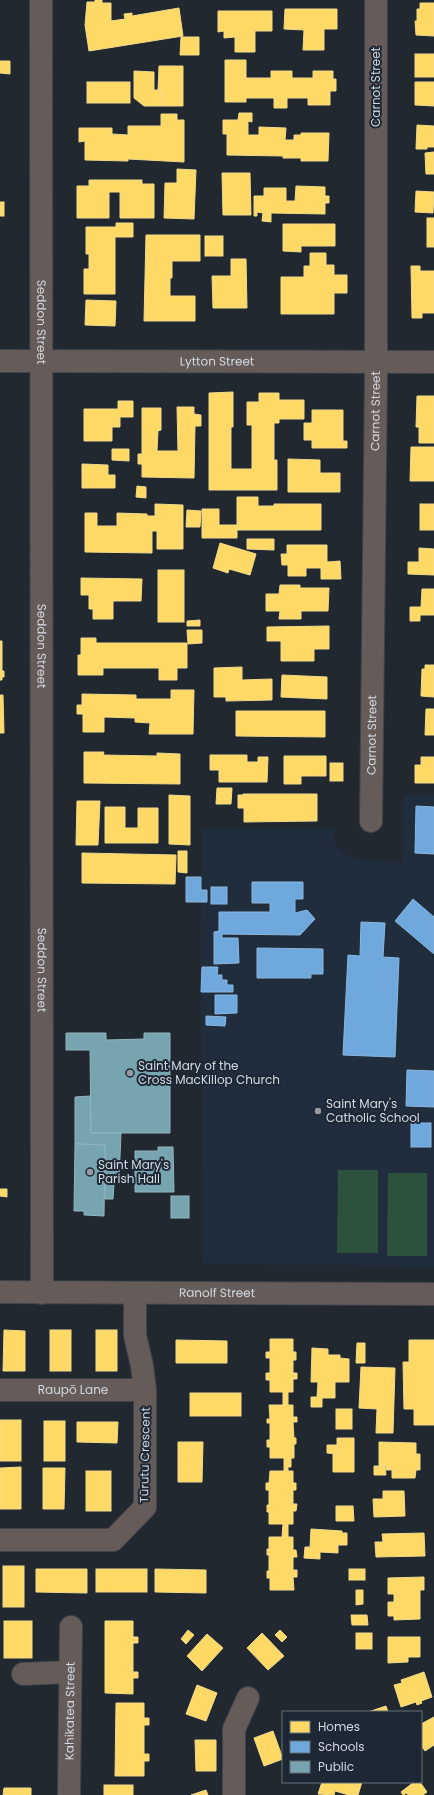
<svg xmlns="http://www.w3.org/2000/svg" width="434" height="1795" font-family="Poppins,sans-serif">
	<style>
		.built { fill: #1f2d3c }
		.green { fill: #2c523d }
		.homes { fill: #ffd966; stroke: #f2d98b }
		.schools { fill: #6fa8dc; stroke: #8db7de }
		.public { fill: #76a5af; stroke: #92b5be }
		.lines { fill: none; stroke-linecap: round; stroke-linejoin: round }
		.minor-casing { stroke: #3f444b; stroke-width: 24 }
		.minor { stroke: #655b59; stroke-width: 22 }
		.poi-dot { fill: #949ba3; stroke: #1d2834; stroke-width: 1.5 }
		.labels { text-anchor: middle; stroke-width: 4; stroke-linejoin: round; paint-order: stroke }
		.street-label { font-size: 12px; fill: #d2d9e1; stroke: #1d2834 }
		.poi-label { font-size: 12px; fill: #d2d9e1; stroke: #1d2834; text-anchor: start }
	</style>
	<rect width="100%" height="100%" fill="#22282f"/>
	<path class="built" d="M404,795H434V1266L203,1264L200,958L202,830H334L335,845L354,860L402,863Z"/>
	<g class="green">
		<path d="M338,1170H378V1253H337Z"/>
		<path d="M388,1173H427V1256H387Z"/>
	</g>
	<g class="homes">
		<path d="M95,0H102V3H111V21L125,19L124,14L132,13V16L179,8L183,36L89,51L85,25L87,2H95Z"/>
		<path d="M420,3H434V36L416,35L415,21H417V9H420Z"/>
		<path d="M285,9H337V29H324V50H303L304,30L284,29Z"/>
		<path d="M218,11H272V31H255V52H235V37L224,38V31L218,32Z"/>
		<path d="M181,37H199V55H180Z"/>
		<rect x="415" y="54" width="19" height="23"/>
		<path d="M225,60H246V78H271V71H292V78H313V71H333V79H336V91H330V105H308V98H287V108H274V98H246V102H225Z"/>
		<path d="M0,61H10V74L0,73Z"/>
		<path d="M159,66H183V106H161V90H158Z"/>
		<path d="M134,71L154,72V90H161V106H144L134,98Z"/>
		<rect x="87" y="82" width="43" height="21"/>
		<path d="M415,82H434V106L415,105Z"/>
		<path d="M239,113H252V122L248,121V135H259V127L286,128L285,140H294V135H301V133H329L328,161H301V158H283V156L227,155V134H223V120H238Z"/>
		<path d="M161,114H177V120H184V162L128,159V161L85,160V141L79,142V128H112V134L128,135V126H161Z"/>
		<path d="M417,125L434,126V147H427V149H416Z"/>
		<path d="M434,152V174H426L425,153Z"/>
		<path d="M177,169L196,170L194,219L164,218L165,183H177Z"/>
		<path d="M222,173H250L251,215H223Z"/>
		<path d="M89,180H142V184H154V218H120V192H109V218H77V186H89Z"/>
		<path d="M296,186L325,187V196H329V203H325V214L271,213V222L262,221L263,213L257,212V216H254V196H264V188H286V201H295Z"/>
		<path d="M416,191L434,192L433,213L415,212Z"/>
		<rect x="0" y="202" width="4" height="14"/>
		<rect x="427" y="218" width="7" height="29"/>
		<path d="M116,223H133V237H115V294H84V269H89V254H86V227H116Z"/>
		<path d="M283,224H335V246H301V252L283,251Z"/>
		<path d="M146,235H200V261H172V278H170V296H195V321H144Z"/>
		<rect x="205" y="236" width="18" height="20"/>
		<path d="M310,253H326V265H334V275H347V293H334V314H281V277H304V266H310Z"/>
		<path d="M231,259H246L247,308H213L212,276H231Z"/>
		<path d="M411,266H420V271H434V313H422V318H412Z"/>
		<path d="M86,300L116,301L115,326L85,325Z"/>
		<path d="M233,392V427H231V469H252V425H247V402H259V393H279V400H304V419H279V423H274V460H277V490H209V393Z"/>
		<path d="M417,396H434V443H419V427H416Z"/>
		<path d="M118,401H133V417H120V427H112V441H84V409H118Z"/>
		<path d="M177,407H194V414L201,415V426H195L194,478L142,477V464H138V454H142V408H161V430L158,431L157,451H178Z"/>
		<path d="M312,410H343V441H347V448H312V440H304V423H312Z"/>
		<path d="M411,447H434V481H410Z"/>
		<path d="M112,449H129V461L112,460Z"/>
		<path d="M288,459L320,460V473H340V492H288Z"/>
		<path d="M82,464L108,465V475H115V488H82Z"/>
		<path d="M137,486L146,487V498L136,497Z"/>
		<path d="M237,497H258V506H274V504H321V530H237V538H202V509H219V525H237Z"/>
		<path d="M155,504L183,505V549H157V531H152V553L85,552V513H97V526H117V513L147,514V516H155Z"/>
		<rect x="420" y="504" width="14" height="26"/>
		<path d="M187,510L201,511L200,527H186Z"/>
		<path d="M247,539H274V550L247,549Z"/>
		<path d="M220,543L256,554L250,575L229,569L228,573L213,568Z"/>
		<path d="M287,545H327V562L340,561L341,579H321V568H306V576H288V565H282L281,554H287Z"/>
		<path d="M419,548L434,549V575L408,574V562H419Z"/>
		<rect x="158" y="570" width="26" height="52"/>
		<path d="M81,578L142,579L141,601H113V619H93V609H89V595H81Z"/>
		<path d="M280,585H300V588H329L328,611H301V619H279L280,611H266V594H279Z"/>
		<path d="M422,589H434V615H420V621H410V607H421Z"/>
		<path d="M200,620V626H187V621Z"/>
		<path d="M329,626V649H314V661H281V641H267V627Z"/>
		<path d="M187,630H202V643L188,644Z"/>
		<path d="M81,638H96V643H187V668H177V680H159V668H103V675H78V655H81Z"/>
		<path d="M0,641H2V671H4V677H2V680H0Z"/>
		<path d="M425,665H434V697L421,696L422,669H425Z"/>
		<path d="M242,667V680L272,679V700L226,701V697H214V668Z"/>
		<path d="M282,675L327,677V699L281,697Z"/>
		<path d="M171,690H194L193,734H149L150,723L135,722V718L104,717V732H83V714H77V705H82V694L136,695V699H171Z"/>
		<path d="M0,695H3L4,733H0Z"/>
		<path d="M426,709H434V735H425Z"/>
		<path d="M236,711H325V737L236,736Z"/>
		<path d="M84,752H104L103,755L157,756V753L180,754V784L84,783Z"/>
		<path d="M210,755H247V762H258V757H268L267,782H219V770H210Z"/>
		<path d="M284,756H326V776H301V784H284Z"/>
		<path d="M421,757H434V783H415V765H421Z"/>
		<rect x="330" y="763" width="13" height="18"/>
		<path d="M217,788H232L231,804H216Z"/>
		<path d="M243,794H317V821L244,822V808H238V795H243Z"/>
		<path d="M169,795L190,796V845L169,844Z"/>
		<path d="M77,801H100L98,845H76Z"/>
		<path d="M105,807H125V828H138V808H158V843H105Z"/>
		<path d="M178,851H187V873L178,872Z"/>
		<path d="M82,853L176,855L175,884L82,883Z"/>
		<path d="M0,1189H7V1197L0,1196Z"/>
		<path d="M4,1330L25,1331V1371H3Z"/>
		<rect x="50" y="1330" width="21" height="41"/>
		<rect x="96" y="1330" width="21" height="41"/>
		<path d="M270,1339H293V1352H296V1360H293V1373H297V1379H293V1392H288V1405H293V1417H297V1422H293L294,1438H296V1444H294V1458H291V1467H288V1471H293V1483H296V1490H293V1504H297L296,1511H293V1524H288V1537H293V1550H296L297,1557H293V1570H297V1577H293L294,1590H270V1578H267V1571H269V1555H267V1549H269V1537H282L283,1524H269V1512H267V1505H269V1490H266V1483H269L270,1471H284V1458H270V1447H267V1440H270V1423H267V1419H270L269,1405H283V1392H270V1380H266V1373H270V1358H266V1352H270Z"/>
		<path d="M176,1340L227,1341V1363H176Z"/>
		<path d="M409,1340H434V1425H414V1409H404L403,1362H409Z"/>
		<path d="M357,1343H365V1363H356Z"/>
		<path d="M312,1348L328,1349V1355H340V1358L349,1359V1382H335V1398H322V1407H311V1397H317L318,1382H311Z"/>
		<path d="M361,1367L395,1368L393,1433H376L377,1409L359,1408Z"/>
		<rect x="190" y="1393" width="51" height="23"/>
		<rect x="336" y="1409" width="16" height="20"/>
		<rect x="0" y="1420" width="21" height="41"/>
		<rect x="44" y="1421" width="21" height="40"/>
		<path d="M77,1422H118L117,1443L77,1442Z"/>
		<path d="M337,1438H354V1472H333V1454H337Z"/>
		<path d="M178,1442H203L202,1482H178Z"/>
		<path d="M379,1442L416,1443V1454H420V1470H416L415,1478H392V1470H386V1466H379Z"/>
		<path d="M327,1445H337V1454L327,1453Z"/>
		<path d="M374,1466H385L386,1475H374Z"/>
		<path d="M21,1467V1509H0V1468Z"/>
		<path d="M43,1468H65L64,1509H43Z"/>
		<rect x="86" y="1471" width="25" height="40"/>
		<path d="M383,1491H404L405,1516L374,1517L373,1499H383Z"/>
		<path d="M336,1506H353L354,1521H336Z"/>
		<path d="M311,1529L342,1531V1533H347V1545H338V1553L320,1552V1559L304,1558L305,1547H310Z"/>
		<path d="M424,1533L425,1556L376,1557L375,1542H383L382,1534Z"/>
		<rect x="3" y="1566" width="21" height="41"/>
		<path d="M36,1569H87V1593L36,1592Z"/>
		<rect x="96" y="1569" width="51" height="23"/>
		<path d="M155,1569L206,1570V1593L155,1592Z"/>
		<rect x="349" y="1569" width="16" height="11"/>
		<path d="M424,1577V1590H420V1619L394,1620V1616H388V1602H394V1594H388V1578Z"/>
		<path d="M356,1590H363V1604L356,1605Z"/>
		<path d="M351,1615H367L368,1625H352Z"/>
		<rect x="4" y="1621" width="28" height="37"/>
		<path d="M105,1621H133V1637H138V1643H133V1672H138V1678H133V1694L105,1693Z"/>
		<path d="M188,1630L194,1635L186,1644L181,1639Z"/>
		<path d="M280,1630L287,1637L282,1642L275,1635Z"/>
		<path d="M262,1633L284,1656L268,1670L247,1648Z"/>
		<rect x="356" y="1633" width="16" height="16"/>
		<path d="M207,1634L223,1648L202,1671L187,1656Z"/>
		<path d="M388,1637H420V1657H408V1662L388,1663Z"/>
		<path d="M424,1672L432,1697L421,1701L422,1703L417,1705L416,1702L401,1707L394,1685L402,1683L401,1680Z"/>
		<path d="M197,1685L217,1693L206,1721L186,1714Z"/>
		<path d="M116,1703H144V1718H149V1725H144V1754H149V1761H144V1776H115Z"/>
		<path d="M386,1706L388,1712H368Z"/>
		<path d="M434,1717V1745L425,1751L421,1745V1724Z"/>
		<path d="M273,1731L283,1759L264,1766L254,1738Z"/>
		<path d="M195,1740H216V1771H196Z"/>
		<path d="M322,1782H362L358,1795H349L335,1791L334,1795L318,1794Z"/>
		<path d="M414,1782H420L427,1792L423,1795H408L407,1793L403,1795L401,1792Z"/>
		<rect x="104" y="1785" width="29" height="10"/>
		<path d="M4,1788H31V1795H3Z"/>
		<path d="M206,1790L208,1795H191Z"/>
	</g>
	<g class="schools">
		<path d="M416,806L434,807V854L415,853Z"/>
		<path d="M186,877H201V890H207V902H186Z"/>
		<path d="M252,882H303V899H295V913L307,910L315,919L300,935L222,934V938H238L239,963L214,964V932L219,931V912H270V903H252Z"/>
		<rect x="211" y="887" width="16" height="17"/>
		<path d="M413,899L434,917V954L395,921Z"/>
		<path d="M361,922L385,923L383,957L399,958L395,1057L343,1055L348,955L360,956Z"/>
		<path d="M257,948L323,949V974H311V978H257Z"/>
		<path d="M202,967H218L217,975H222V980H227V985H233V992H201Z"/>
		<path d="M215,995H237V1013L215,1014Z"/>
		<path d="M206,1016L226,1017L225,1026L206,1025Z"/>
		<path d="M407,1070L434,1071V1107L406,1106Z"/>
		<rect x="411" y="1123" width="20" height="24"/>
	</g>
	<g class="public">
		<path d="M66,1033H106V1040L144,1039V1033H170V1133H91L90,1050H66Z"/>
		<path d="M90,1096L91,1133H121L119,1180L114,1184L113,1199H105V1145L75,1144V1097Z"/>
		<path d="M75,1144L105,1145L104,1216L84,1215V1211H74Z"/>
		<path d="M158,1147H173L174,1192H135V1151H158Z"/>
		<rect x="171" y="1196" width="18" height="22"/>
	</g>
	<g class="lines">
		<g class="minor-casing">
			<g id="minor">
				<path id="s1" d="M41,0L42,1293"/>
				<path id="s2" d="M0,361L434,362"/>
				<path id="s3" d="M371,821L376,375V0"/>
				<path id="s4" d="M0,1292L434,1294"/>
				<path id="s5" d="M0,1390H145"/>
				<path d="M0,1540H113L145,1507V1390L142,1366L135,1335V1294"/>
				<path d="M23,1674L69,1672"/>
				<path id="s6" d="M69,1795L71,1627"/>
				<path d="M234,1795V1729L248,1698"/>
			</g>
		</g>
		<use href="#minor" class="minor"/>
	</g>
	<g class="poi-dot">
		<circle cx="130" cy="1073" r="4"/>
		<circle cx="318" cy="1111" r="4"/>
		<circle cx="90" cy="1172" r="4"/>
	</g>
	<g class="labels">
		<g class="street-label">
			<text transform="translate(376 87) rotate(-90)" y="4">Carnot Street</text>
			<text dy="4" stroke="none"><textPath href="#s1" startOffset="322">Seddon Street</textPath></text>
			<text dy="4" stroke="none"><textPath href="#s2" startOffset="217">Lytton Street</textPath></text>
			<text dy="4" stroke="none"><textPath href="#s3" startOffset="410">Carnot Street</textPath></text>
			<text dy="4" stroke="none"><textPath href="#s1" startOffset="646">Seddon Street</textPath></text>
			<text dy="4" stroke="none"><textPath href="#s3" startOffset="86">Carnot Street</textPath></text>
			<text dy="4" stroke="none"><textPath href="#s1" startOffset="970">Seddon Street</textPath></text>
			<text dy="4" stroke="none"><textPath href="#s4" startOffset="217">Ranolf Street</textPath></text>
			<text dy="4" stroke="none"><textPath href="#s5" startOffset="73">Raupō Lane</textPath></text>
			<text transform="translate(145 1455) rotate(-89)" y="4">Tūrutu Crescent</text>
			<text dy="4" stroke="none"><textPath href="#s6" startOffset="84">Kahikatea Street</textPath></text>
		</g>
		<g class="poi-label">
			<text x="138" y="1070">Saint Mary of the<tspan x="138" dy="14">Cross MacKillop Church</tspan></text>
			<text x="326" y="1108">Saint Mary's<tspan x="326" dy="14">Catholic School</tspan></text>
			<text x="98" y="1169">Saint Mary's<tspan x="98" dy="14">Parish Hall</tspan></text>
		</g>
	</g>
	<rect x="282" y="1711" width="140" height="72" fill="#1d2834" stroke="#656f79"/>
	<rect x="290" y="1721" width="20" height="12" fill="#ffd966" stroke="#656f79"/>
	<text x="318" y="1731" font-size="12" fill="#d2d9e1">Homes</text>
	<rect x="290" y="1741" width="20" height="12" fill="#6fa8dc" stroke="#656f79"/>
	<text x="318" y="1751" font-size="12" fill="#d2d9e1">Schools</text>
	<rect x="290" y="1761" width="20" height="12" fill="#76a5af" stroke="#656f79"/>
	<text x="318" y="1771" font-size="12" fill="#d2d9e1">Public</text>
</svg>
